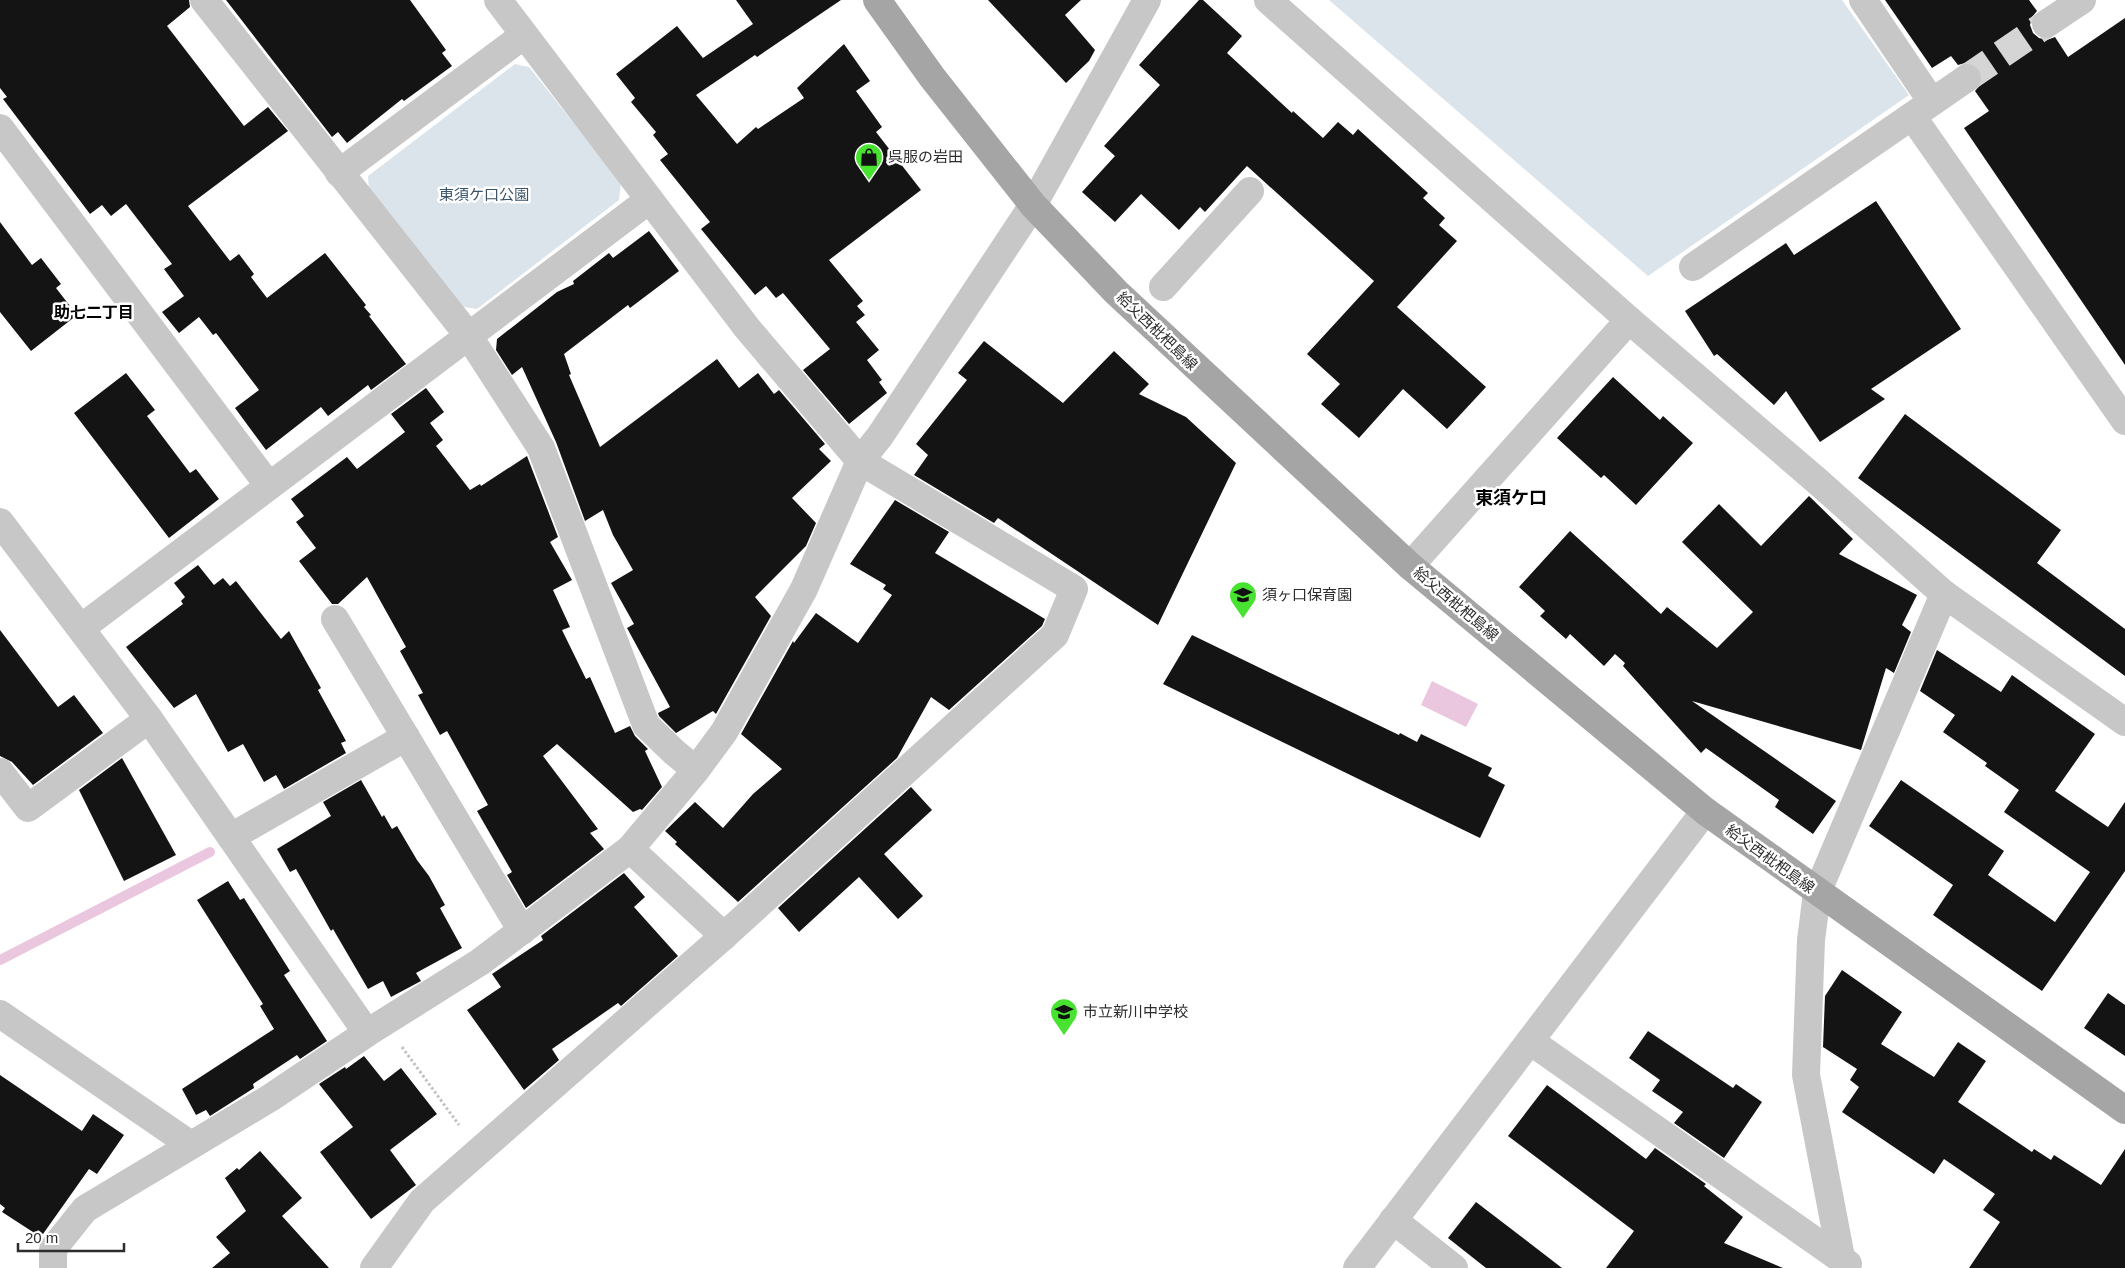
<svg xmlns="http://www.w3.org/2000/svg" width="2125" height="1268" font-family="Helvetica,'Noto Sans JP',sans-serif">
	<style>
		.green { fill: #dbe4eb }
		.water { fill: #ebc7df }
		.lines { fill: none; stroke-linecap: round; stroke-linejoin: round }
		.stream { stroke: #ebc7df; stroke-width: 10 }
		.building { fill: #141414 }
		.minor-tunnel { stroke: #d5d5d5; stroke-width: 28; stroke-dasharray: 28 14; stroke-linecap: butt }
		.path { stroke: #c1c1c1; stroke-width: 3; stroke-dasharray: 2.5 2.5; stroke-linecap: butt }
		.minor { stroke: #c7c7c7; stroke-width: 28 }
		.major { stroke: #a5a5a5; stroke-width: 28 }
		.labels { text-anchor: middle; stroke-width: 5; stroke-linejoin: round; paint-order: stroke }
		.poi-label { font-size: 15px; fill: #2d2d2d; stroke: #fff; text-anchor: start }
		.park-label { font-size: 15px; fill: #3b5368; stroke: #fff }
		.street-label { font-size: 15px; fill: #2d2d2d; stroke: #fff }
		.neighbourhood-label { font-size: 16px; font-weight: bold; fill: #000; stroke: #fff }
		.quarter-label { font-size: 18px; font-weight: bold; fill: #000; stroke: #fff }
	</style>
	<rect width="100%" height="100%" fill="#fff"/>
	<g class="green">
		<path d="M1329,0H1842L1909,95L1648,276Z"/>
		<path d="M515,64L529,67L621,182L619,200L477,309L458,306L369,189L368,176Z"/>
	</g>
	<path class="water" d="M1432,681L1478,704L1466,727L1421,705Z"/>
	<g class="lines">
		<path class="stream" d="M0,960L210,852"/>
	</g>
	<g class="building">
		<path d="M0,0H189L190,7L167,26L244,126L268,107L288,131L188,206L230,261L239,254L254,274L251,277L267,298L325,253L366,305L364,307L371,315L369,316L406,364L371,390L368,385L328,416L321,407L266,450L235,408L259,390L216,333L213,335L199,317L179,333L162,312L184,296L164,269L172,264L126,204L111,216L102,205L90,214L3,99L7,97L0,88Z"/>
		<path d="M226,0H410L446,50L442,53L452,66L404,101L402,99L347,143L338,132L332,137Z"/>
		<path d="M736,0H841L757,57L755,55L696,95L737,144L756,127L758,129L804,98L797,88L844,44L870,81L856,91L882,127L876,132L921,190L829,260L863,301L857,306L865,315L856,322L879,350L867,360L882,380L879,382L887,393L849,424L803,370L830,349L783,293L776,298L766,286L755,295L701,229L710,222L660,160L668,154L653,135L656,132L631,102L635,98L616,74L677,26L703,58L753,24Z"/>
		<path d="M988,0H1081L1065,15L1095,50L1089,61L1066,83Z"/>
		<path d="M1199,0H1203L1242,36L1227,53L1292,113L1293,111L1323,138L1338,122L1353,135L1358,129L1428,193L1423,198L1445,218L1439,225L1457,241L1397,307L1486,387L1447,429L1403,389L1359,438L1321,404L1340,384L1307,354L1374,281L1247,166L1205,212L1200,207L1179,230L1141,194L1115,222L1082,192L1115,156L1104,146L1160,85L1139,65Z"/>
		<path d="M1885,0H2029L2037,11L2032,17L2030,25L2033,33L2039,38L2047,40L2055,37L2068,57L2125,18V365L1964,128L1989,111L1975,91L1981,84L1982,76L1980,70L1973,64L1965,63L1958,65L1951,56L1932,68Z"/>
		<path d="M1876,201L1961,329L1871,389L1885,399L1820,442L1786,391L1774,405L1717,354L1714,356L1685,311L1786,243L1794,255Z"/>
		<path d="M0,222L32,265L41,258L61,284L56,288L77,315L31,351L0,312Z"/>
		<path d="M649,231L679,271L630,308L628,305L564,354L571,374L569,375L600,447L717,359L739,388L758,373L774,394L779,390L825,444L819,449L831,461L792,498L816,523L806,546L755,597L771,616L716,714L713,711L676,733L659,716L658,713L670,707L627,628L634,624L611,583L633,570L613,535L603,510L585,521L556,442L522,367L512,375L496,350L497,339L557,292L574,284L573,281L609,253L613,258Z"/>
		<path d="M984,341L1063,403L1114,351L1149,384L1139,394L1186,417L1236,463L1158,625L998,518L994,523L914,475L928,455L916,444L967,380L958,373Z"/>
		<path d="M126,373L155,410L147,416L190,473L196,469L219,499L169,538L74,413Z"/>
		<path d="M1613,377L1660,420L1663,416L1693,443L1636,505L1604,475L1601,478L1557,438Z"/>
		<path d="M426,388L444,412L430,423L443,440L436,446L470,490L480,484L481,486L527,456L558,537L550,542L572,580L553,590L570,627L562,630L586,679L590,677L615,733L630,726L635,736L648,749L645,751L662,787L642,810L640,809L633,812L557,744L543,756L598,829L590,833L604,849L526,908L507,875L512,872L477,811L488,805L447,731L440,735L418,695L423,693L400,651L406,647L367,577L338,604H332L299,561L316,548L296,522L304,516L291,499L347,457L357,469L405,432L391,414Z"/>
		<path d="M1905,414L2061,530L2037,563L2125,629V676L1858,478Z"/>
		<path d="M1809,496L1853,539L1839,554L1917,595L1902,625L1911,632L1894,673L1886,668L1861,750L1692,701L1836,801L1813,834L1775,807L1779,800L1706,748L1701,753L1623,666L1625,663L1615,654L1604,666L1570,634L1566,639L1540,616L1545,611L1519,587L1570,531L1661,614L1667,607L1717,648L1753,612L1682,542L1719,504L1761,546Z"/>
		<path d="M895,500L949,532L935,553L1045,619L1042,626L949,710L931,697L897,758L738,902L675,844L677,842L665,831L695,802L723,828L753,794L782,769L741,734L793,641L794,643L816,613L858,643L892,595L883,589L886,585L850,564Z"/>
		<path d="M198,565L214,585L223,578L230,586L236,581L281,639L289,631L321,688L318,690L346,741L341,743L346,753L284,789L276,775L264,782L243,744L228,752L196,694L174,708L126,647L183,604L181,601L185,597L174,583Z"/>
		<path d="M0,630L58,707L74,695L103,733L33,785L12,762L0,756Z"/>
		<path d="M1192,635L1399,735L1400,733L1417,742L1421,734L1492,768L1488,776L1505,785L1480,838L1163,684Z"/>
		<path d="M1937,650L2001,692L2012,675L2095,734L2055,791L2108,827L2125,802V871L2042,991L1933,915L1953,885L1869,826L1901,780L2004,851L1988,875L2055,922L2090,872L2004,812L2019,790L1985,766L1987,763L1943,732L1955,715L1920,691Z"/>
		<path d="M122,758L176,855L124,881L79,790Z"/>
		<path d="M361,780L382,817L384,815L392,829L397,826L417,860L429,876L445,905L440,908L462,948L416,973L421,981L391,997L383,981L368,989L333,929L331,931L296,869L290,872L277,849L331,816L323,802Z"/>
		<path d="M911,787L932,810L884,854L923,896L898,919L859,877L799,932L778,908Z"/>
		<path d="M624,873L645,897L634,907L678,956L621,1006L618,1003L552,1049L559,1060L524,1090L467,1010L501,987L492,974L543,940L541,936Z"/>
		<path d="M228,881L240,900L244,898L290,971L284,975L327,1041L300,1059L297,1055L253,1084L254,1088L210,1116L206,1110L196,1115L182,1089L274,1029L260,1006L263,1004L197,900Z"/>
		<path d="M1842,970L1902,1012L1881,1044L1934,1077L1958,1042L1986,1061L1958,1102L2032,1152L2034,1149L2051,1160L2054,1155L2101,1185L2125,1149V1268H1969L2000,1222L1983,1210L1995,1194L1944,1159L1934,1174L1842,1112L1859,1087L1850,1080L1857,1069L1823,1047L1825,996Z"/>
		<path d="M2108,993L2125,1005V1056L2084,1028Z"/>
		<path d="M1648,1031L1733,1088L1736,1084L1762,1102L1724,1158L1674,1123L1683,1112L1652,1091L1660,1080L1629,1058Z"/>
		<path d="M364,1056L384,1081L401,1068L437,1114L390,1150L416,1185L371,1219L320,1152L353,1127L319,1084L345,1067L346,1069Z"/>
		<path d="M0,1075L82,1131L93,1114L124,1135L97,1174L89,1169L43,1234L38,1230L36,1234L2,1212L5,1208L0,1204Z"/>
		<path d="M1547,1085L1646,1159L1655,1148L1706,1184L1704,1186L1743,1217L1724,1243L1783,1268H1606L1634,1231L1508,1136Z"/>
		<path d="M260,1151L302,1198L282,1216L329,1268H212L230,1253L216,1237L246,1211L225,1178L237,1168L239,1170Z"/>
		<path d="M1476,1202L1562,1268H1486L1448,1238Z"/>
	</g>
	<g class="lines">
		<path class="minor-tunnel" d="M1967,78L2046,24"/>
		<path class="path" d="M402,1047L459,1125"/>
		<g class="minor">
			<path d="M204,0L468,335L541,448L646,725L674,752L696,770"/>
			<path d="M1268,0L1629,320L1816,480L1944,594L2125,722"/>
			<path d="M1863,0L1932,102"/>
			<path d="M2046,24L2082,0"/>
			<path d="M1912,116L2125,421"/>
			<path d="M0,128L269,486"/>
			<path d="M339,173L524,35"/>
			<path d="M1693,267L1967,78"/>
			<path d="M1163,287L1250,191"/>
			<path d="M0,522L149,719L367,1033"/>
			<path d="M1410,566L1629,320"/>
			<path d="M335,619L522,931"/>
			<path d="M81,628L649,200"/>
			<path d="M0,772L28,808L149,719"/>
			<path d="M231,837L406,737"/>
			<path d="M630,849L724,936"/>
			<path d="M0,1014L191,1145"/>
			<path d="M1530,1041L1848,1264"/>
			<path d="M1393,1220L1454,1268"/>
			<path d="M53,1268V1249L85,1209L270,1098L367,1033L480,962L630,849L696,770L724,732L804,589L860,461L880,436L1033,205L1147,0"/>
			<path d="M374,1268L422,1201L724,936L1055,635L1074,589L860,461L747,328L498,0"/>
			<path d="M1357,1268L1705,811"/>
			<path d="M1843,1268L1806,1075L1811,940L1817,893L1944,594"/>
		</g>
		<path class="major" d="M877,0L932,77L1033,205L1116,292L1410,566L1705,811L2125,1110"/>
	</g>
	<defs>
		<g id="shop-pin" transform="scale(1.4375)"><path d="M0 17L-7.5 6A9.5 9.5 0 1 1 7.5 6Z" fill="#48e231" stroke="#fff"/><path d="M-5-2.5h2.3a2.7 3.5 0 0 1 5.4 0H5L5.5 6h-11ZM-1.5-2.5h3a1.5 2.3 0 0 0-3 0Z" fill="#111"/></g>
		<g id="school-pin" transform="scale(1.4375)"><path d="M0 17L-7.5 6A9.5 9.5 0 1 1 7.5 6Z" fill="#48e231" stroke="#fff"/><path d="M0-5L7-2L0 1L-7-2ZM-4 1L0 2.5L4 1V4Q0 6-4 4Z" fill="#111"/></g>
	</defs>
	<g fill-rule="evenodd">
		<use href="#shop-pin" x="869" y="157"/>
		<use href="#school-pin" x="1243" y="595"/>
		<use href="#school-pin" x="1064" y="1012"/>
	</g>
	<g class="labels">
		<g class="poi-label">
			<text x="888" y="162">呉服の岩田</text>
			<text x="1262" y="600">須ヶ口保育園</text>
			<text x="1083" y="1017">市立新川中学校</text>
		</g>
		<g class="park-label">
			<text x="484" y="200">東須ケ口公園</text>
		</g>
		<g class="street-label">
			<text transform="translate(1157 331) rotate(44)" y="5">給父西枇杷島線</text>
			<text transform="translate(1456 604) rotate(40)" y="5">給父西枇杷島線</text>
			<text transform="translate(1770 859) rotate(36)" y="5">給父西枇杷島線</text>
		</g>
		<g class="neighbourhood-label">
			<text x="94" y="318">助七二丁目</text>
		</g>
		<g class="quarter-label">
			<text x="1511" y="504">東須ケ口</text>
		</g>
	</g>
	<path d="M18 1243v8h106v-8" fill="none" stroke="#2d2d2d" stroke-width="2.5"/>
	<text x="25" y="1243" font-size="15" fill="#2d2d2d" stroke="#ffffff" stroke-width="4" paint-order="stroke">20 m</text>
</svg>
